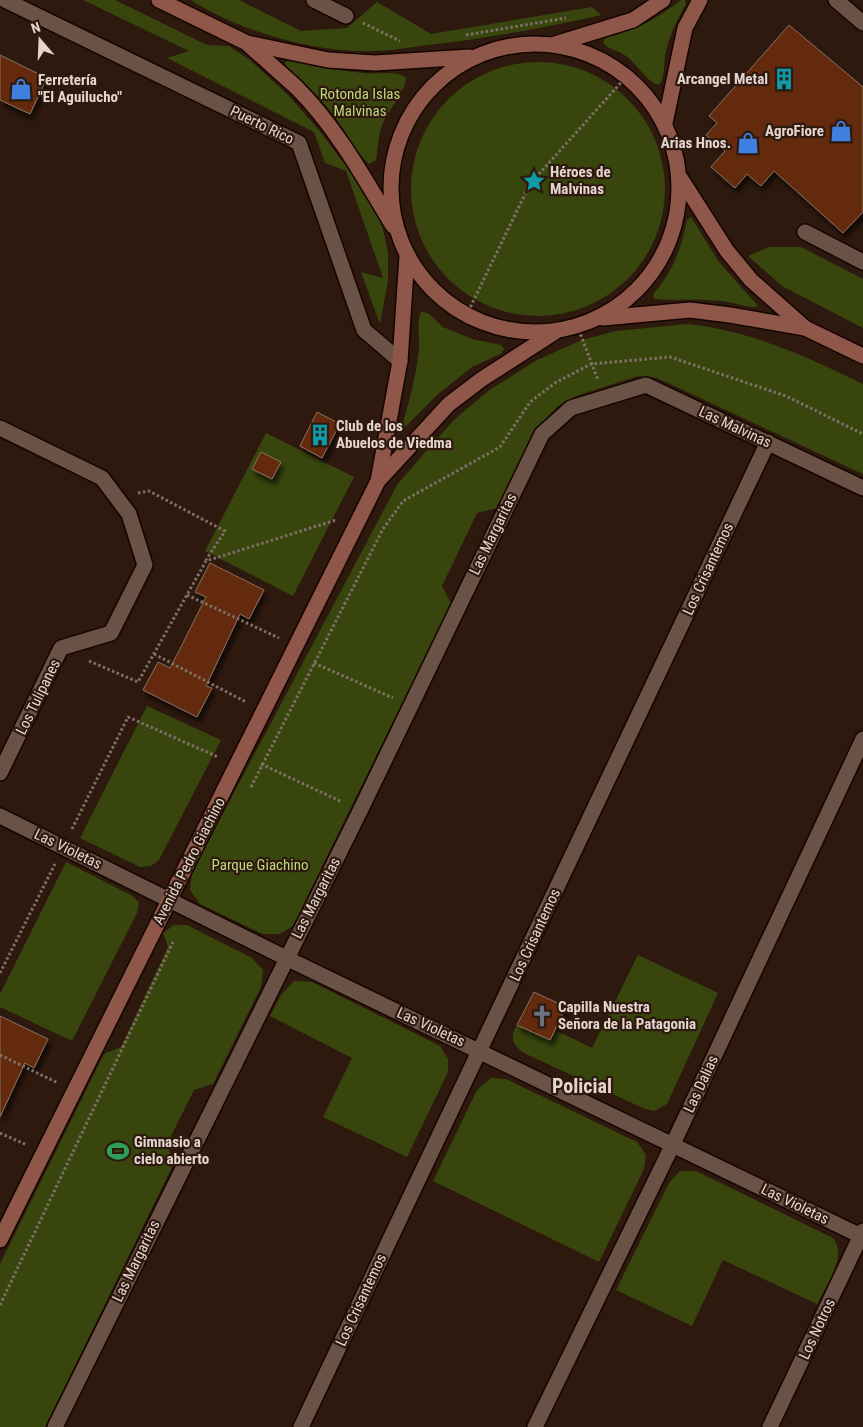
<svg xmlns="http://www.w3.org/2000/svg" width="863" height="1427" font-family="'Roboto Condensed',sans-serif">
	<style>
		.green { fill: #38460d }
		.building { fill: #632b0a; stroke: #8a7064; filter: url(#shadow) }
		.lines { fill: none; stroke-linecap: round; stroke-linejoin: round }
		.street-casing { stroke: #150400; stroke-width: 18 }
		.secondary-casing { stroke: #150400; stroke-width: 18 }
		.path { stroke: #816f67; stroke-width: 3; stroke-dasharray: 2.5 2.5; stroke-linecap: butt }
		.street { stroke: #6b5246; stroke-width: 15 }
		.secondary { stroke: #8e574a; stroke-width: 15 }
		.labels { text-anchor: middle; stroke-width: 4.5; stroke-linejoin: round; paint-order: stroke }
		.poi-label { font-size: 15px; font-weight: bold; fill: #e4d5cf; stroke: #2e190f; text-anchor: start }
		.park-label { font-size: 15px; fill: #bcd97d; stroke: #2e190f }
		.street-label { font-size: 15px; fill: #e4d5cf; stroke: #2e190f }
		.district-label { font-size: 20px; font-weight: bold; fill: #e4d5cf; stroke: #2e190f }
	</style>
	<defs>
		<filter id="shadow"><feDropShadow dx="3" dy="5.5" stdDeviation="2.5" flood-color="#0009"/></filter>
	</defs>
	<rect width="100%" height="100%" fill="#2e190f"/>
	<g class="green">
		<path d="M83,0H115L207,45L229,46L251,61L289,96L318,129L353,175L382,225L388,252V281L380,324L361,272L383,278L346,171L325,163L314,132L167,58L189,51Z"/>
		<path d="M191,0H239L301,31L347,28L377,2L431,34L592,7L601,15C544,28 487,38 429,45C410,47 391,51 372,51C316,53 238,31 191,0Z"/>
		<path d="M681,0H685L686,4C677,20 670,34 666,51C663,63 666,75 659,85C646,82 636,61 623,54C616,49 607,50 603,42L605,38C634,31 657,19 681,0Z"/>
		<path d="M291,61C316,66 339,71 364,73C378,75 393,70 406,77C406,92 388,110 382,125C378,135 378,149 376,160L369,164C355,151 348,135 337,120C323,100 305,83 286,66L285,62Z"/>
		<circle cx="538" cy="189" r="127"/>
		<path d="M691,217L719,262L758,306C749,309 738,303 728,302C703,298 679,301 654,299C652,293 656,291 660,286C675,266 682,245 687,220Z"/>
		<path d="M769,247H801L863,279V328L782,286L748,256Z"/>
		<path d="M421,312L428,313L443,327L472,339L501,345L504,349L502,353L472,367L437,395L405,427L403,423C410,399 416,375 419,350C420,337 416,324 421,312Z"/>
		<path d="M687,324C751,331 806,356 863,384V474L657,378L638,376L576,396L557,407L535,430L497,508L477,513L442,586L451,603L293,926L280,934H263L200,904L190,890L192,872L397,485L427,450L456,418L491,389L537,360L582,340L616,331Z"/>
		<path d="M266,433L354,477L293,596L205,551Z"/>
		<path d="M147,706L221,740L159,860L151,866L140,867L80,838Z"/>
		<path d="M66,862L133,896L139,903L137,913L72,1041L0,1007V994Z"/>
		<path d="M174,925H187L252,958L263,970L261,987L213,1084L194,1090L167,1144L174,1163L45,1427H0V1264L104,1054L121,1047L168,947L163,933Z"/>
		<path d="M638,955L718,993L667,1104L654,1111L645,1109L526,1054C513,1046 509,1038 517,1025L549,1040L555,1030L592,1048Z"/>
		<path d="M294,981L312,982L440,1046L448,1059V1072L407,1157L323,1117L352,1058L270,1016L281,995Z"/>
		<path d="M491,1078L506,1079L637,1142L646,1155L644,1169L599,1262L433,1181L477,1090Z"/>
		<path d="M680,1171H696L833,1238C848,1256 826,1286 817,1304L723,1260L692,1326L616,1290L669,1183Z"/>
	</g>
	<g class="building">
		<path d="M789,25L863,87V212L843,233L774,171L761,186L747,174L735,188L711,167L725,151L706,135L717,123L709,116Z"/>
		<path d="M0,55L47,78L30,114L0,100Z"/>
		<path d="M317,412L340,424L322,458L300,446Z"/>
		<path d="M261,452L281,462L272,479L252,469Z"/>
		<path d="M210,563L264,590L249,619L240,614L206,686L212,688L197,717L143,690L158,662L170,668L180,649L206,597L195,592Z"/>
		<path d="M534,992L566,1007L550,1040L517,1025Z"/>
		<path d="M0,1016L48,1039L34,1068L25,1063L0,1117Z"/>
	</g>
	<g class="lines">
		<g class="street-casing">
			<g id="street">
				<path d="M5,0L299,143L364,330L400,361"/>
				<path d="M314,0L346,16"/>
				<path d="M836,0L863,23"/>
				<path d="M805,232L863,262"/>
				<path d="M0,428L102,478L129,514L145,565L111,633L61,648L0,773"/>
				<path d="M0,816L286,958L863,1237"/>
				<path d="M55,1427L360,811L542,434L571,408L646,385L863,488"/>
				<path d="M301,1427L768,442"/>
				<path d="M535,1427L673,1144L863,739"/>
				<path d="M770,1427L863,1231"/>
			</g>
		</g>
		<g class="secondary-casing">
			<g id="secondary">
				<path d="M159,0L247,43L328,60L375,63L470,57"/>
				<path d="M248,44C264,59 281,73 297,88C336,127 365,179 393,226"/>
				<path d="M555,44L633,20L663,0"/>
				<circle cx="535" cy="188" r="144"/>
				<path d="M665,123L685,28L700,0"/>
				<path d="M681,179L727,251L751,280L804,327"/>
				<path d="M603,318L690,310L730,315L805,328L863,356"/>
				<path d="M378,481L449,404L482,379L555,332"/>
				<path d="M0,1240L378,481L400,361L407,256"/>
			</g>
		</g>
		<g class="path">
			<path d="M363,23L400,41"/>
			<path d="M466,35L566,18"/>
			<path d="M466,316L530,184L626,77"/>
			<path d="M577,325L598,380"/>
			<path d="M138,493L149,491L225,531L206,560"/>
			<path d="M187,595L279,638"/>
			<path d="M154,654L246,702"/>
			<path d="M89,661L138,682L206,561L336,520"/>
			<path d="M314,663L393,698"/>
			<path d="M261,764L342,802"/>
			<path d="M251,787L383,529L403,501L500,447L530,402L555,383L591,364L670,357L786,396L863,434"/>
			<path d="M72,829L128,717L218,757"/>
			<path d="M0,973L55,864"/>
			<path d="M0,1055L58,1083"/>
			<path d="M0,1133L27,1145"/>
			<path d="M0,1305L173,942"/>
		</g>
		<use href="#street" class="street"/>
		<use href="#secondary" class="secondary"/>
	</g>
	<defs>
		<g id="building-bare" transform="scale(1.725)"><path d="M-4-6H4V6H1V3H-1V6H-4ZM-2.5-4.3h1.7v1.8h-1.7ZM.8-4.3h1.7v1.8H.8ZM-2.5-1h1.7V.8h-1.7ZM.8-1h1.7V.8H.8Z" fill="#0f9aa8" stroke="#2e190f" stroke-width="2.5" paint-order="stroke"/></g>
		<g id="shop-bare" transform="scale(1.725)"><path d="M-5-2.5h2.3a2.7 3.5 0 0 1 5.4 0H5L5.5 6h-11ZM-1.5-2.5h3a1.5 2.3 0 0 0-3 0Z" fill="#3f7fe0" stroke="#2e190f" stroke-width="2.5" paint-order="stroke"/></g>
		<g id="sight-bare" transform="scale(1.725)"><path d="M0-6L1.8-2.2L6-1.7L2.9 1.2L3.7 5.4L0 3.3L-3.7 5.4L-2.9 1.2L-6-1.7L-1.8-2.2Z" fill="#0f9aa8" stroke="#2e190f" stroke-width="2.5" paint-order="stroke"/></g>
		<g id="church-bare" transform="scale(1.725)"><path d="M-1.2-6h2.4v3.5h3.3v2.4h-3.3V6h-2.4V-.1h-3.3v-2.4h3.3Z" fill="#6b7280" stroke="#2e190f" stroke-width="2.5" paint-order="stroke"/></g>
		<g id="stadium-bare" transform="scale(1.725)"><path d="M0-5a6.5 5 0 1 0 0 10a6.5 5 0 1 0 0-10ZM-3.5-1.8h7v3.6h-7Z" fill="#2e9e5b" stroke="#2e190f" stroke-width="2.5" paint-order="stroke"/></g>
	</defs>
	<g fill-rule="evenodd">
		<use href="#building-bare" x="784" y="79"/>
		<use href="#shop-bare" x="21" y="89"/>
		<use href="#shop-bare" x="841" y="131"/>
		<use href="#shop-bare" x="748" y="143"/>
		<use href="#sight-bare" x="534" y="181"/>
		<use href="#building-bare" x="320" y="435"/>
		<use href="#church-bare" x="542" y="1016"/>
		<use href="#stadium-bare" x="118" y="1151"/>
	</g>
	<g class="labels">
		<g class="poi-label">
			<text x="768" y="84" text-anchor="end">Arcangel Metal</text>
			<text x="38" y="85">Ferretería<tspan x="38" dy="17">"El Aguilucho"</tspan></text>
			<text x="824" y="136" text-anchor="end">AgroFiore</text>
			<text x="731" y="148" text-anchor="end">Arias Hnos.</text>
			<text x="550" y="177">Héroes de<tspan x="550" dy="17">Malvinas</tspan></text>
			<text x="336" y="431">Club de los<tspan x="336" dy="17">Abuelos de Viedma</tspan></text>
			<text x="558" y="1012">Capilla Nuestra<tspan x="558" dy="17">Señora de la Patagonia</tspan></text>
			<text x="134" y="1147">Gimnasio a<tspan x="134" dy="17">cielo abierto</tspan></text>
		</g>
		<g class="park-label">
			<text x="360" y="99">Rotonda Islas<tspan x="360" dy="17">Malvinas</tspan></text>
			<text x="260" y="870">Parque Giachino</text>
		</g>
		<g class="street-label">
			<text transform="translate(262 125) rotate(26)" y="5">Puerto Rico</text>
			<text transform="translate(735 427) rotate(25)" y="5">Las Malvinas</text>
			<text transform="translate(493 534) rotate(-64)" y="5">Las Margaritas</text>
			<text transform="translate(708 569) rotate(-65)" y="5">Los Crisantemos</text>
			<text transform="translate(38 697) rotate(-64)" y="5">Los Tulipanes</text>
			<text transform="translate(68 849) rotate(26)" y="5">Las Violetas</text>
			<text transform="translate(189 861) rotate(-63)" y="5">Avenida Pedro Giachino</text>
			<text transform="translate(316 898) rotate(-63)" y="5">Las Margaritas</text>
			<text transform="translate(535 935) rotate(-65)" y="5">Los Crisantemos</text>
			<text transform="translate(431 1027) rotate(25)" y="5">Las Violetas</text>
			<text transform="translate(701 1084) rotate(-65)" y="5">Las Dalias</text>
			<text transform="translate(795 1204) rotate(26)" y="5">Las Violetas</text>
			<text transform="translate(136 1261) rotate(-64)" y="5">Las Margaritas</text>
			<text transform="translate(361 1300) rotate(-65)" y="5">Los Crisantemos</text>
			<text transform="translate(817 1329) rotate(-65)" y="5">Los Notros</text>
		</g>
		<g class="district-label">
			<text x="582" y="1093">Policial</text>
		</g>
	</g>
	<g transform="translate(40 40) rotate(341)" stroke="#2e190f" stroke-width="4" paint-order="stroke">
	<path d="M0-4L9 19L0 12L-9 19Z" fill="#e4d5cf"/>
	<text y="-8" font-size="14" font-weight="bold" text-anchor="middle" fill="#e4d5cf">N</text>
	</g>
</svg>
